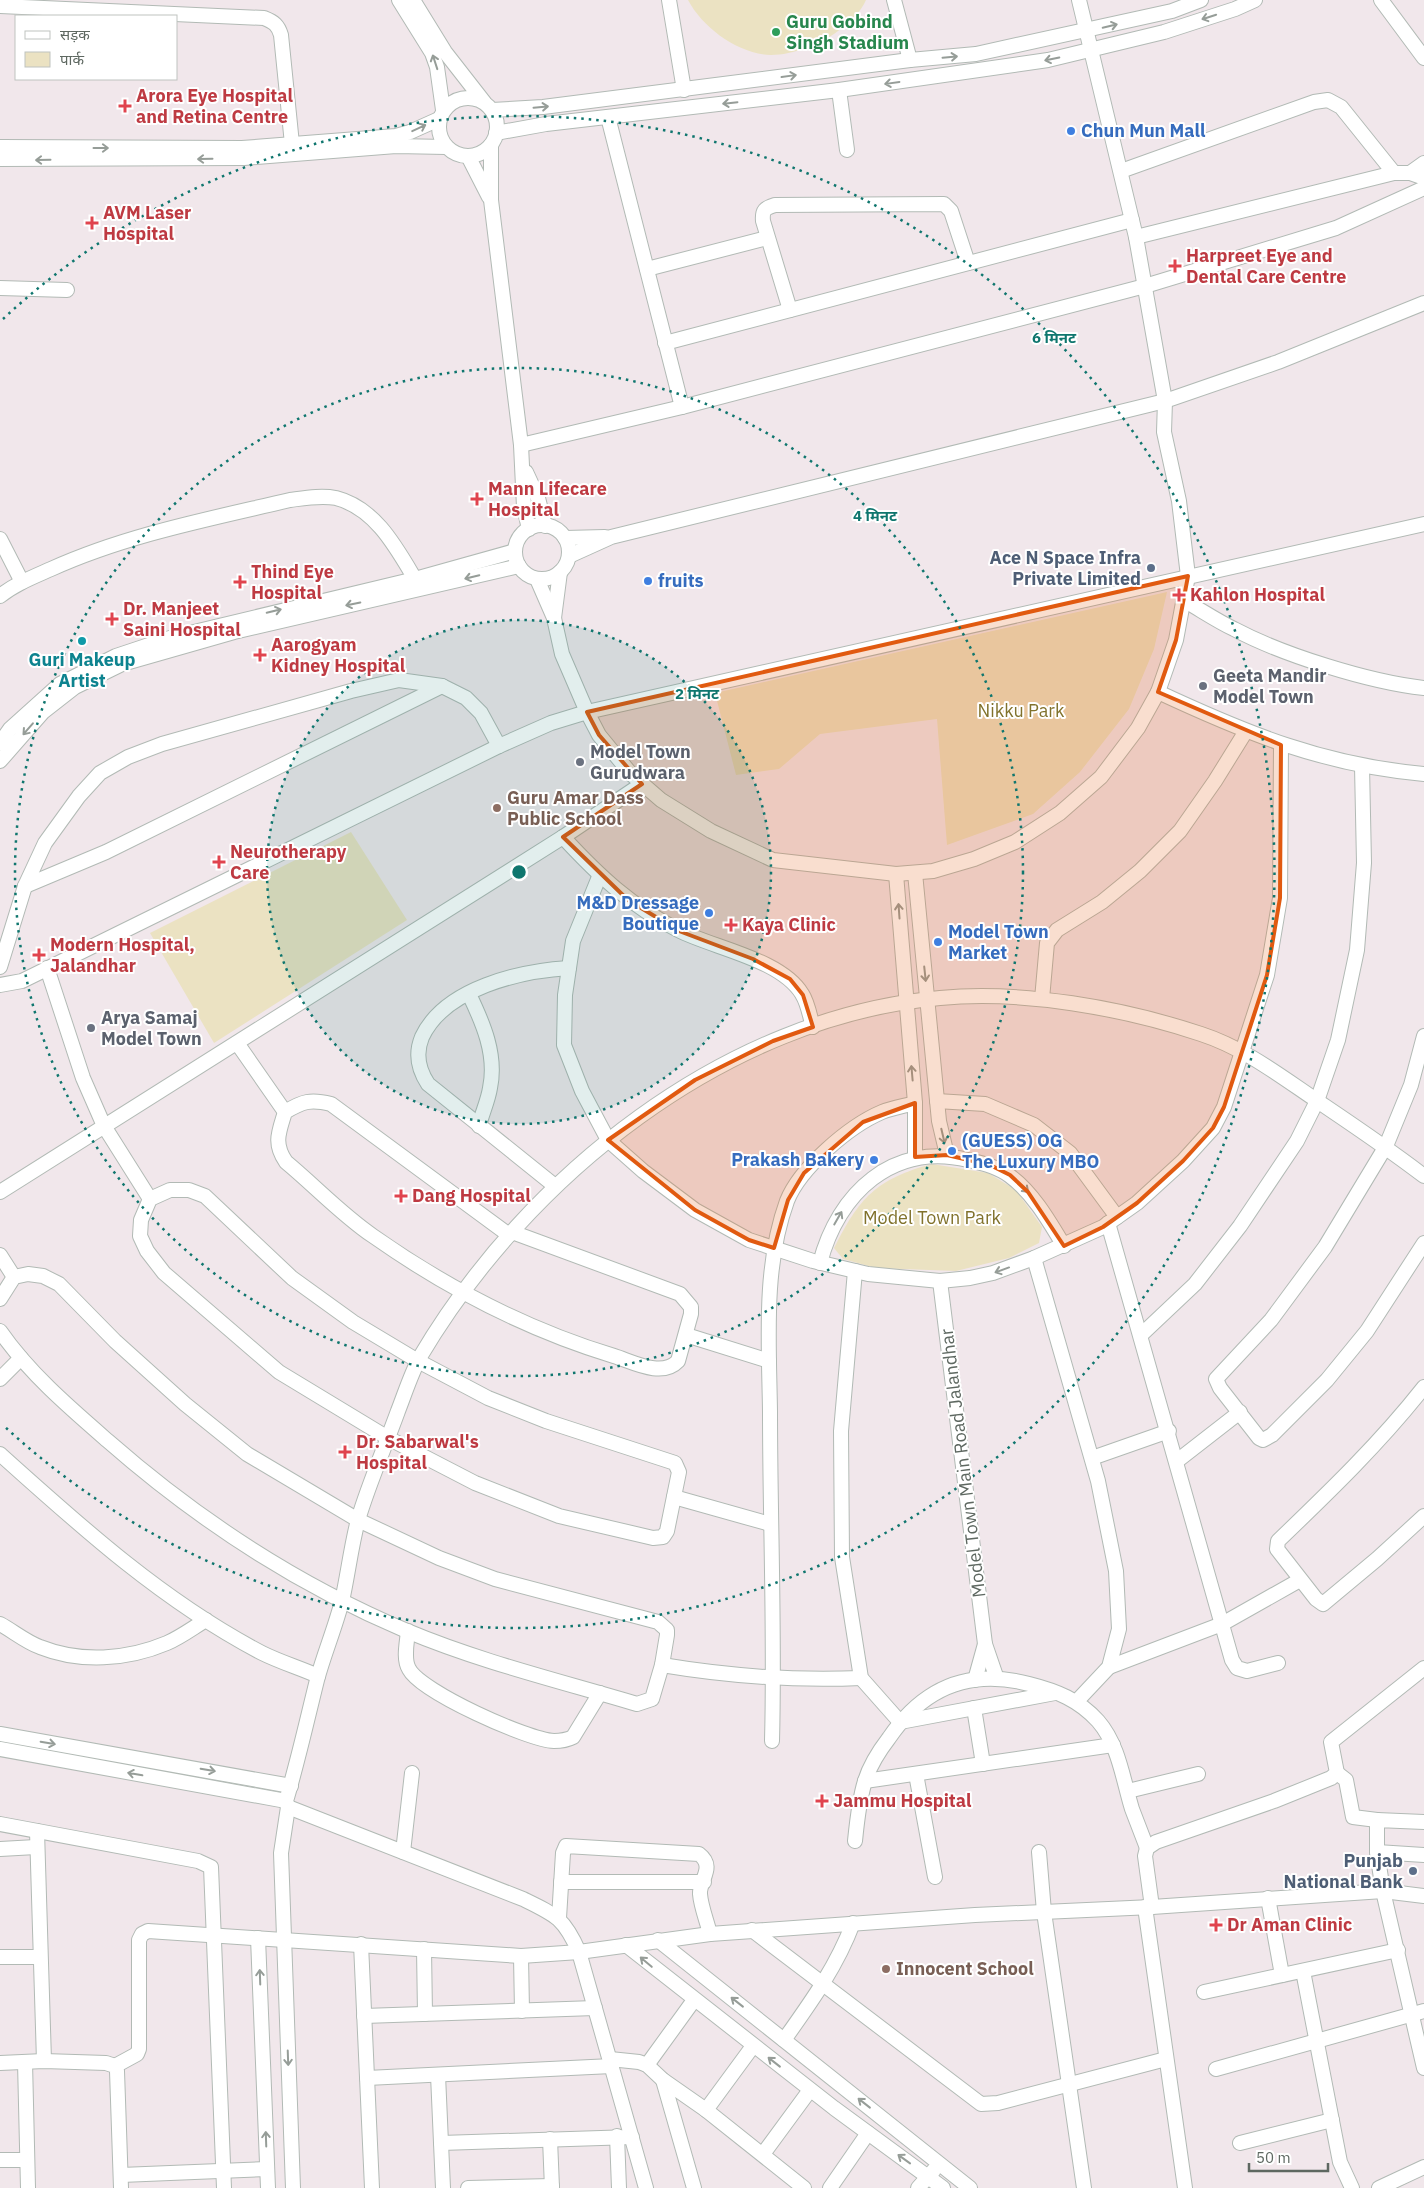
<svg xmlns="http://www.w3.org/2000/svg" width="1424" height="2188" font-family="'IBM Plex Sans','Noto Sans Devanagari',sans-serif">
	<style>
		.green { fill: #ebe2c2 }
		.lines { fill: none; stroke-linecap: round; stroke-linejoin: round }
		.minor-casing { stroke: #b2bab5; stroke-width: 16 }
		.minor { stroke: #fff; stroke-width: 14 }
		.oneway { stroke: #969d98 }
		.marked { fill: #e15a10; fill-opacity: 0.2; stroke: #e15a10; stroke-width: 4; stroke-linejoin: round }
		.ring { fill: none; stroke: #0f766e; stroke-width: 2.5; stroke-dasharray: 2.5 5 }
		.leisure-dot { fill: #2e9e5b; stroke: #fff; stroke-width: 2 }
		.health-dot { fill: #e0444e; stroke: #fff; stroke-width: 2 }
		.shop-dot { fill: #3f7fe0; stroke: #fff; stroke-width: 2 }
		.service-dot { fill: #5c6f8a; stroke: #fff; stroke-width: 2 }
		.culture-dot { fill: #0f9aa8; stroke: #fff; stroke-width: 2 }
		.worship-dot { fill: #6b7280; stroke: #fff; stroke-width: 2 }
		.education-dot { fill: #8d6e63; stroke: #fff; stroke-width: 2 }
		.labels { text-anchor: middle; stroke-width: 4; stroke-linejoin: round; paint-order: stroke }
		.leisure-label { font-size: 18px; font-weight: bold; fill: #27864d; stroke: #fff; text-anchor: start }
		.health-label { font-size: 18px; font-weight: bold; fill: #be3a42; stroke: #fff; text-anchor: start }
		.shop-label { font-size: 18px; font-weight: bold; fill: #366cbe; stroke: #fff; text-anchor: start }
		.service-label { font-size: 18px; font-weight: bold; fill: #4e5e75; stroke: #fff; text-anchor: end }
		.culture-label { font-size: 18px; font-weight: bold; fill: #0d838f; stroke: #fff }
		.worship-label { font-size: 18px; font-weight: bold; fill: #5b616d; stroke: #fff; text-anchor: start }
		.park-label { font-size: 18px; fill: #81722c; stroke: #fff }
		.education-label { font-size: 18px; font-weight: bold; fill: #785e54; stroke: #fff; text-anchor: start }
		.street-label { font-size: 18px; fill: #5e6861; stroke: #fff }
		.centre { fill: #0f766e; stroke: #fff; stroke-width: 2.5 }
		.ring-label { font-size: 15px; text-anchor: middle; font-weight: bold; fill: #0f766e; stroke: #fff; stroke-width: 4; stroke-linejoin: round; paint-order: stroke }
	</style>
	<rect width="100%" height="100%" fill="#f1e7eb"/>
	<g class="green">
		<path d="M688,0H866C861,12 848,24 838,31C821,44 793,55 771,55C738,54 703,28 688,0Z"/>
		<path d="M1167,592L1154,649L1129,709L1080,772L1033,814L947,845L937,719L820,734L779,769L736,775L715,693Z"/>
		<path d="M351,832L407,920L214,1043L150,933Z"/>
		<path d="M932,1164L988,1173L1016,1190L1042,1227L1039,1243L1009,1258L956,1271L876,1268L843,1259L834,1248C859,1198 876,1179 932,1164Z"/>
	</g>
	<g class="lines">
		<g class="minor-casing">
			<g id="minor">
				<path d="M399,0L432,53L437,67L443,110"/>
				<path d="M413,0L445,52L484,102"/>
				<path d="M669,0L684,90"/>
				<path d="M894,0L910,60"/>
				<path d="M1381,0L1424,58"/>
				<path d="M0,6L264,18C274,22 278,25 281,35L292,144"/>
				<path d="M839,90L847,150"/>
				<circle cx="468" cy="127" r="29"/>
				<path d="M492,110L543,107L910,60L976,54L1172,11L1201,0"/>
				<path d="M608,117L682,407"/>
				<path d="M496,133L546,124L839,90L1048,60L1164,32L1235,9L1255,0"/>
				<path d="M491,145V200L521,445L524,507L529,529"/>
				<path d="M0,147L242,148L396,136L410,132L439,119"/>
				<path d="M468,156L489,197"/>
				<path d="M0,159L244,158L396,146L446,147"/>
				<path d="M1121,171L1314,102L1328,100L1341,107L1394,173"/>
				<path d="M1410,173L1424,163"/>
				<path d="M1136,237L1394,173H1410L1424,178"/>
				<path d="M647,269L767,238"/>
				<path d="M0,288L67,290"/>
				<path d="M790,310L763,221C762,210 765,208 775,205L944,204L951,211L968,263"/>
				<path d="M665,343L1132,220"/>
				<path d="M521,445L682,407L1145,286L1336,228L1424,188"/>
				<path d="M526,472L538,498L545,526"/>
				<circle cx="542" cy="552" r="27"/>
				<path d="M565,538L605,537"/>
				<path d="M0,539L22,582"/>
				<path d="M569,556L611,537L1165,401L1278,362L1424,303"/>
				<path d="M537,579L554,618L562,654L587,712L599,735L631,774L661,800L711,831L773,860L896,874L933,871L974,859L1015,842L1060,813L1101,777L1138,728L1158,692L1176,640L1188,576L1179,501L1164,432L1165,401L1136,237L1079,0"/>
				<path d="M0,596C15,584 33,577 51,569C126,535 209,519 290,500C305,498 321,495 336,498C375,508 396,547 415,579"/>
				<path d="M1185,601C1201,610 1217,621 1234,629C1283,655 1369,682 1424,688"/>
				<path d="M554,618L560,572"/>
				<path d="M1158,692C1248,734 1324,765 1424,774"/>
				<path d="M0,743L10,729L60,684L116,656L173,637L415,579L515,551"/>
				<path d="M0,761L43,712L75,687L122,664L234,632L519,566"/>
				<path d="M563,837C599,876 631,906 678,930C713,948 781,959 802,994C808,1003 810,1017 813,1027"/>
				<path d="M915,873L939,1121L947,1155"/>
				<path d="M896,874L915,1103V1157"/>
				<path d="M599,877L573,941L565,995L564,1045L582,1091L608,1140L643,1171L695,1210L749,1240L813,1261L868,1274L940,1281L970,1278L993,1273L1034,1258L1103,1227L1137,1203L1183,1161L1213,1128L1224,1107L1267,975L1280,898L1281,745"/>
				<path d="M25,886L106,852L442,686"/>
				<path d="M0,967L25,886L45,843L79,796L100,773L128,757L162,744L351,691L399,680L442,686L466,698L481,713L499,746"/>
				<path d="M47,968L83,1078L104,1126L150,1199"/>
				<path d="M0,985L22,981L499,746L551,723L587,712L1424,524"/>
				<path d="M469,994C483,1023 497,1055 490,1088C488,1101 482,1113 479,1126"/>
				<path d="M1042,999L1047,943L1057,930L1102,902L1140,871L1180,831L1215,781L1246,731"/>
				<path d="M1424,1036L1411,1085L1386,1146L1325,1247L1271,1320L1216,1379L1220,1388L1259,1438L1263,1440L1272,1435L1327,1380L1367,1331L1424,1243"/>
				<path d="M237,1043L285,1112"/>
				<path d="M937,1101L985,1104L1034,1125L1070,1153L1117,1217"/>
				<path d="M555,1186L428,1084C418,1069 415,1054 422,1037C445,988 520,971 569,968"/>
				<path d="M170,1190H189L205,1196L292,1278L353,1322L418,1361L488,1398L546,1421L675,1463L679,1472L667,1531L663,1537L653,1538L559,1516L475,1483L388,1438L279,1372L164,1273L147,1251L140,1236L141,1220L150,1199Z"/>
				<path d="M0,1192L563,837L642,784"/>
				<path d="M1108,1223L1232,1660L1237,1668L1247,1671L1278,1663"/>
				<path d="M509,1235L331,1104C311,1099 303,1101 285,1112C279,1132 273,1143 286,1162C315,1186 342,1215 373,1236C447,1288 528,1330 614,1356C633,1362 662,1378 678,1361L691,1314V1307L680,1294L512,1232"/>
				<path d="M0,1255L14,1277"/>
				<path d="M1034,1258L1098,1481L1116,1571L1119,1629L1109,1667L1077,1701"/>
				<path d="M820,1263C838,1193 893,1142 968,1160C983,1163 998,1167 1010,1176C1033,1193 1049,1221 1064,1246"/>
				<path d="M855,1271L841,1431L842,1557L861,1678L900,1722L1055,1693"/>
				<path d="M940,1281L985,1644L997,1679"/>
				<path d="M0,1299L14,1277L28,1274L43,1276L59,1284L115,1341L185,1404L247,1454L358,1520L439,1558L495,1579L658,1622L667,1630V1635L662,1665L652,1699L637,1704C560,1681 481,1662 407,1631C298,1585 197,1519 108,1441C70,1408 29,1373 0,1331"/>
				<path d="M686,1335L769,1361"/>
				<path d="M1141,1335L1195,1284L1240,1226L1297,1141L1317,1101L1338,1040L1357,950L1364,863L1362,766"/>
				<path d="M0,1379L21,1358"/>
				<path d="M1424,1387C1380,1443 1329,1492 1278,1541L1277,1549L1316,1599L1323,1604L1377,1559L1424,1516"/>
				<path d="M0,1454C81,1527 164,1602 262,1653C280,1662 300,1668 318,1676"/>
				<path d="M1092,1458L1169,1431"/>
				<path d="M1177,1461L1240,1412"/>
				<path d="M674,1497L770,1524"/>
				<path d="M0,1624C13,1631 26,1642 40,1647C80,1663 127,1660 167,1643C181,1637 194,1627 206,1620"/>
				<path d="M408,1631C407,1643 403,1659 409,1669C421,1692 528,1740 554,1741C561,1741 567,1740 573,1737L600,1693"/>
				<path d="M662,1665C728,1676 793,1681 861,1678"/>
				<path d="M1109,1667L1222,1624L1300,1580"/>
				<path d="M975,1680L985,1644"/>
				<path d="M974,1708L983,1764"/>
				<path d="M0,1734L291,1786"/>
				<path d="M772,1741C775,1631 770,1521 770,1411C769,1342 763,1267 787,1201C800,1168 849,1126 882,1112C892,1108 904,1106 915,1103"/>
				<path d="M0,1749L286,1801"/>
				<path d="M1337,1773L1346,1780L1353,1817L1377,1820"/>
				<path d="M916,1774L935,1877"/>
				<path d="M865,1781L1113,1745"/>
				<path d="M1128,1791L1198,1774"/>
				<path d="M288,1807L523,1899C556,1915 564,1918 579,1952L646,2188"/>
				<path d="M1424,1822L1377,1820V1852L1383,1891L1424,2068"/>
				<path d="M0,1824L198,1861L211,1867L224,2188"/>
				<path d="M37,1831L44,2061"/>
				<path d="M855,1841C857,1821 859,1800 865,1781C870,1765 879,1751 889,1738C923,1688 969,1668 1029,1684C1057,1691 1079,1700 1098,1721C1119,1745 1123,1780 1132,1809C1137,1822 1142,1835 1147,1848"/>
				<path d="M0,1849L36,1847"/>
				<path d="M403,1852L412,1773"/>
				<path d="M1039,1852L1044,1912L1084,2188"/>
				<path d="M1377,1852L1424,1855"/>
				<path d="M561,1882H704"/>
				<path d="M1268,1898L1282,1975"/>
				<path d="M1145,1907L1185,2188"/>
				<path d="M1152,1907L1145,1856L1147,1848L1156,1842L1274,1801L1331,1778L1337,1773L1331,1742L1424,1668"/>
				<path d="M559,1918L563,1853L566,1846L699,1854C716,1867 699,1880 700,1894C701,1907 707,1921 710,1934"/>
				<path d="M752,1930L981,2104L998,2103L1166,2059"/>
				<path d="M258,1938L268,2188"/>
				<path d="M658,1940L970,2188"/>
				<path d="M361,1944L372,2188"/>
				<path d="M626,1945L834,2108L943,2188"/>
				<path d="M424,1949L425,2014"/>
				<path d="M521,1956L522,2011"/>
				<path d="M0,1957H40"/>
				<path d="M1303,1971L1340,2162L1352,2188"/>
				<path d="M1204,1992L1398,1950"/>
				<path d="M364,2016L595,2008"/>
				<path d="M784,2040C811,2002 837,1966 853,1923"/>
				<path d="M610,2059L639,2062L647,2065L663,2080L706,2110L804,2188"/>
				<path d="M25,2062L28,2188"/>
				<path d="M0,2063L44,2061L106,2063L115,2066L117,2071L121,2188"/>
				<path d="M647,2065L694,2000"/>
				<path d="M115,2066L137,2054L139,2049V1940L142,1934L148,1931L521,1956L579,1952L710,1934L975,1915L1152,1907L1383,1891L1424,1896"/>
				<path d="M1216,2069L1424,2011"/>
				<path d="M438,2075L443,2188"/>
				<path d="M367,2078L612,2066"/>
				<path d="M663,2080L694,2188"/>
				<path d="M706,2110L753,2046"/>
				<path d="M617,2136L619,2188"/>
				<path d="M550,2139L552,2188"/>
				<path d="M441,2143L632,2137"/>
				<path d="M1240,2143L1332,2120"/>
				<path d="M763,2154L810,2090"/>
				<path d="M0,2160H27"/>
				<path d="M121,2175L267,2169"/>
				<path d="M293,2188L281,1853L288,1807L286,1801C298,1761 307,1720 317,1680C324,1654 335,1628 342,1601C348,1574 351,1547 358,1520C369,1483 385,1447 398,1411C405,1393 411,1374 420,1357C527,1176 725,1017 940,998C1022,990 1123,1008 1201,1034C1244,1048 1279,1075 1316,1100C1353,1125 1389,1149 1424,1176"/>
				<path d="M468,2188L552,2186"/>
				<path d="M830,2188L868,2133"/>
				<path d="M918,2188L934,2170"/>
				<path d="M1379,2188L1424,2167"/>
			</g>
		</g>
		<use href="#minor" class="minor"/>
	</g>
	<defs><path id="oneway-shaft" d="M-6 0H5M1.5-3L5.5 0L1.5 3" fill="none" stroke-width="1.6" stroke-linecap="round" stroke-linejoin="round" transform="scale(1.25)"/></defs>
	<g class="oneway">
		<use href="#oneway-shaft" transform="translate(1209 17) rotate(162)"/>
		<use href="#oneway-shaft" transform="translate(1110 26) rotate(-13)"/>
		<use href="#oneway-shaft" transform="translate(950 57) rotate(-5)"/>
		<use href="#oneway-shaft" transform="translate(1052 59) rotate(168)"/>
		<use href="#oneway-shaft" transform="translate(435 62) rotate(-108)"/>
		<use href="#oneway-shaft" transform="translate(789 76) rotate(-8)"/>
		<use href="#oneway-shaft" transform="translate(892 83) rotate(172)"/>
		<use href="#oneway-shaft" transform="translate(730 103) rotate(174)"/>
		<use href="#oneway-shaft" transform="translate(541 107) rotate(-5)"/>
		<use href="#oneway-shaft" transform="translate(419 128) rotate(-25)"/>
		<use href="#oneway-shaft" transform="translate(101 148)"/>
		<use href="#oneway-shaft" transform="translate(205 159) rotate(179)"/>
		<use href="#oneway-shaft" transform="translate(43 160) rotate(179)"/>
		<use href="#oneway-shaft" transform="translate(472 577) rotate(167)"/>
		<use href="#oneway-shaft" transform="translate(353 604) rotate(168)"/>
		<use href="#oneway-shaft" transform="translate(274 611) rotate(-13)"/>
		<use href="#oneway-shaft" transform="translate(28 729) rotate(131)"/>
		<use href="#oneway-shaft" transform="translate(899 911) rotate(-94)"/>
		<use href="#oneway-shaft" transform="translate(925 974) rotate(84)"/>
		<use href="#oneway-shaft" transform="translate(912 1073) rotate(-95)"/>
		<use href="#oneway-shaft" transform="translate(943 1136) rotate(77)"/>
		<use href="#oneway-shaft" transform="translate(1023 1187) rotate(43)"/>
		<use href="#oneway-shaft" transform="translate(838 1218) rotate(-60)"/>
		<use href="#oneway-shaft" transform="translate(1002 1270) rotate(160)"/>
		<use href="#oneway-shaft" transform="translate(48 1743) rotate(10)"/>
		<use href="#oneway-shaft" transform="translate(208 1770) rotate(10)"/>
		<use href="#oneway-shaft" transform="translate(135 1774) rotate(-170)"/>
		<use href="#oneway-shaft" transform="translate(646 1962) rotate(-140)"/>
		<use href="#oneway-shaft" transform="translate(260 1977) rotate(-92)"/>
		<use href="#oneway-shaft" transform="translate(737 2002) rotate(-142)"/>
		<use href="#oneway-shaft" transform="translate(288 2058) rotate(88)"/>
		<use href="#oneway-shaft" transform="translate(774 2062) rotate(-142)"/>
		<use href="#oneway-shaft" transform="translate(864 2103) rotate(-142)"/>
		<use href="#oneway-shaft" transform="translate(266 2139) rotate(-92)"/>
		<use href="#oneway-shaft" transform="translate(904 2159) rotate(-144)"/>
	</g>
	<path class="marked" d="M1188,576L1176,640L1158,692L1281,745L1280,898L1267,975L1224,1107L1213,1128L1183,1161L1137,1203L1103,1227L1064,1246L1028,1192L1010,1175L990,1165L947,1155L915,1157V1103L863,1122L804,1173L788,1200L774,1248L749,1240L695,1210L608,1140L695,1080L773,1041L813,1027L803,995L790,979L753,959L679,931L628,900L563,837L642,784L599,735L587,712Z"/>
	<circle cx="519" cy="872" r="252" fill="#0f766e" fill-opacity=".12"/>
	<g class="ring">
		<circle cx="519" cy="872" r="252"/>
		<circle cx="519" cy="872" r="504"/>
		<path d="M3 319A756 756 0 1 1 3 1425"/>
	</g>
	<circle class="leisure-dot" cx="776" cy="32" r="5"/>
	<g class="health-dot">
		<path d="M122.5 98.5h5v5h5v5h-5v5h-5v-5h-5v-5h5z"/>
		<path d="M89.5 215.5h5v5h5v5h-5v5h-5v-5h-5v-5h5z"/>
		<path d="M1172.5 258.5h5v5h5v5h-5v5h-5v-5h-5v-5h5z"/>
		<path d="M474.5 491.5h5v5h5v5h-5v5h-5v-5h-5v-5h5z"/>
		<path d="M237.5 574.5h5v5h5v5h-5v5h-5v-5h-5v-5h5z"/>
		<path d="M1176.5 587.5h5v5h5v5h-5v5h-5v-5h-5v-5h5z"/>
		<path d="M109.5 611.5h5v5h5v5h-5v5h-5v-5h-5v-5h5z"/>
		<path d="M257.5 647.5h5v5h5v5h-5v5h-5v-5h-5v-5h5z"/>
		<path d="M216.5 854.5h5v5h5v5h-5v5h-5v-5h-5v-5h5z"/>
		<path d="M728.5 917.5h5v5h5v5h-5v5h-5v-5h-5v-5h5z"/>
		<path d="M36.5 947.5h5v5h5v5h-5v5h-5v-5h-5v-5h5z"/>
		<path d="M398.5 1188.5h5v5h5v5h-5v5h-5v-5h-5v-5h5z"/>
		<path d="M342.5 1444.5h5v5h5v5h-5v5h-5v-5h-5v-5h5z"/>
		<path d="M819.5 1793.5h5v5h5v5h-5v5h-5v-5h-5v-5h5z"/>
		<path d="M1213.5 1917.5h5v5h5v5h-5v5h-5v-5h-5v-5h5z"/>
	</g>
	<g class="shop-dot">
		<circle cx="1071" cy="131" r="5"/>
		<circle cx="648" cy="581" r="5"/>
		<circle cx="709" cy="913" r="5"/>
		<circle cx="938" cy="942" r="5"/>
		<circle cx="952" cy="1151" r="5"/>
		<circle cx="874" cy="1160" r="5"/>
	</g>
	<g class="service-dot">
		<circle cx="1151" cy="568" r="5"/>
		<circle cx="1413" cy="1871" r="5"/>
	</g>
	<circle class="culture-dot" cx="82" cy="641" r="5"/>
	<g class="worship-dot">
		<circle cx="1203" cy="686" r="5"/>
		<circle cx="580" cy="762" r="5"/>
		<circle cx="91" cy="1028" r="5"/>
	</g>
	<g class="education-dot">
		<circle cx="497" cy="808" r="5"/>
		<circle cx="886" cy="1969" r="5"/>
	</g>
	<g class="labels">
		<g class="leisure-label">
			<text x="786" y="28">Guru Gobind<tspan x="786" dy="21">Singh Stadium</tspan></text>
		</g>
		<g class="health-label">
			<text x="136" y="102">Arora Eye Hospital<tspan x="136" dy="21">and Retina Centre</tspan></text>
			<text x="103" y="219">AVM Laser<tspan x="103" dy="21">Hospital</tspan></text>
			<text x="1186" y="262">Harpreet Eye and<tspan x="1186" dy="21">Dental Care Centre</tspan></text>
			<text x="488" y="495">Mann Lifecare<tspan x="488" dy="21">Hospital</tspan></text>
			<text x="251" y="578">Thind Eye<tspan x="251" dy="21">Hospital</tspan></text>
			<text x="1190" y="601">Kahlon Hospital</text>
			<text x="123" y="615">Dr. Manjeet<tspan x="123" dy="21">Saini Hospital</tspan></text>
			<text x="271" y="651">Aarogyam<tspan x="271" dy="21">Kidney Hospital</tspan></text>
			<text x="230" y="858">Neurotherapy<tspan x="230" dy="21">Care</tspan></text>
			<text x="742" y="931">Kaya Clinic</text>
			<text x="50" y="951">Modern Hospital,<tspan x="50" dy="21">Jalandhar</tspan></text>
			<text x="412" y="1202">Dang Hospital</text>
			<text x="356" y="1448">Dr. Sabarwal's<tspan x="356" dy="21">Hospital</tspan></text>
			<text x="833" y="1807">Jammu Hospital</text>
			<text x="1227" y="1931">Dr Aman Clinic</text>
		</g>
		<g class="shop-label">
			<text x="1081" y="137">Chun Mun Mall</text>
			<text x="658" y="587">fruits</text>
			<text x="699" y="909" text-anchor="end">M&amp;D Dressage<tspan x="699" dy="21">Boutique</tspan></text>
			<text x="948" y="938">Model Town<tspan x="948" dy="21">Market</tspan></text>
			<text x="962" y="1147">(GUESS) OG<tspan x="962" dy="21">The Luxury MBO</tspan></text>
			<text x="864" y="1166" text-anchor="end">Prakash Bakery</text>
		</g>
		<g class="service-label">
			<text x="1141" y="564">Ace N Space Infra<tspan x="1141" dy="21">Private Limited</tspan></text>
			<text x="1403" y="1867">Punjab<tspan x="1403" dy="21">National Bank</tspan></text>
		</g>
		<g class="culture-label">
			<text x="82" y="666">Guri Makeup<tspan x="82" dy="21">Artist</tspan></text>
		</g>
		<g class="worship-label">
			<text x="1213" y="682">Geeta Mandir<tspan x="1213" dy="21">Model Town</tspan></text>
			<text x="590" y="758">Model Town<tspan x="590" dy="21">Gurudwara</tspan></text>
			<text x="101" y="1024">Arya Samaj<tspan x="101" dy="21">Model Town</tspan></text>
		</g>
		<g class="park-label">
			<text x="1021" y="717">Nikku Park</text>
			<text x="932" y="1224">Model Town Park</text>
		</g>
		<g class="education-label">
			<text x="507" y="804">Guru Amar Dass<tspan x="507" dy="21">Public School</tspan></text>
			<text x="896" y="1975">Innocent School</text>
		</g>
		<g class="street-label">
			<text transform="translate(963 1463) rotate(-97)" y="6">Model Town Main Road Jalandhar</text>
		</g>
	</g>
	<circle cx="519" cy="872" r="8" class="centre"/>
	<g class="ring-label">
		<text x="1054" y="343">6 मिनट</text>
		<text x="875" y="521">4 मिनट</text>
		<text x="697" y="699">2 मिनट</text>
	</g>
	<rect x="15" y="15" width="162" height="65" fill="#ffffff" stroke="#bfc3c0"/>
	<rect x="25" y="31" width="25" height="8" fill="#ffffff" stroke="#bfc3c0"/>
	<text x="60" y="40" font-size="15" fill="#5e6861">सड़क</text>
	<rect x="25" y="52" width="25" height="15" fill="#ebe2c2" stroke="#bfc3c0"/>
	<text x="60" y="65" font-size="15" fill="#5e6861">पार्क</text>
	<path d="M1249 2163v8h79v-8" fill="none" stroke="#5e6861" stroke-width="2.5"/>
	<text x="1256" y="2163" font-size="15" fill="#5e6861" stroke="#ffffff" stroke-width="4" paint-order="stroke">50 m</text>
</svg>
